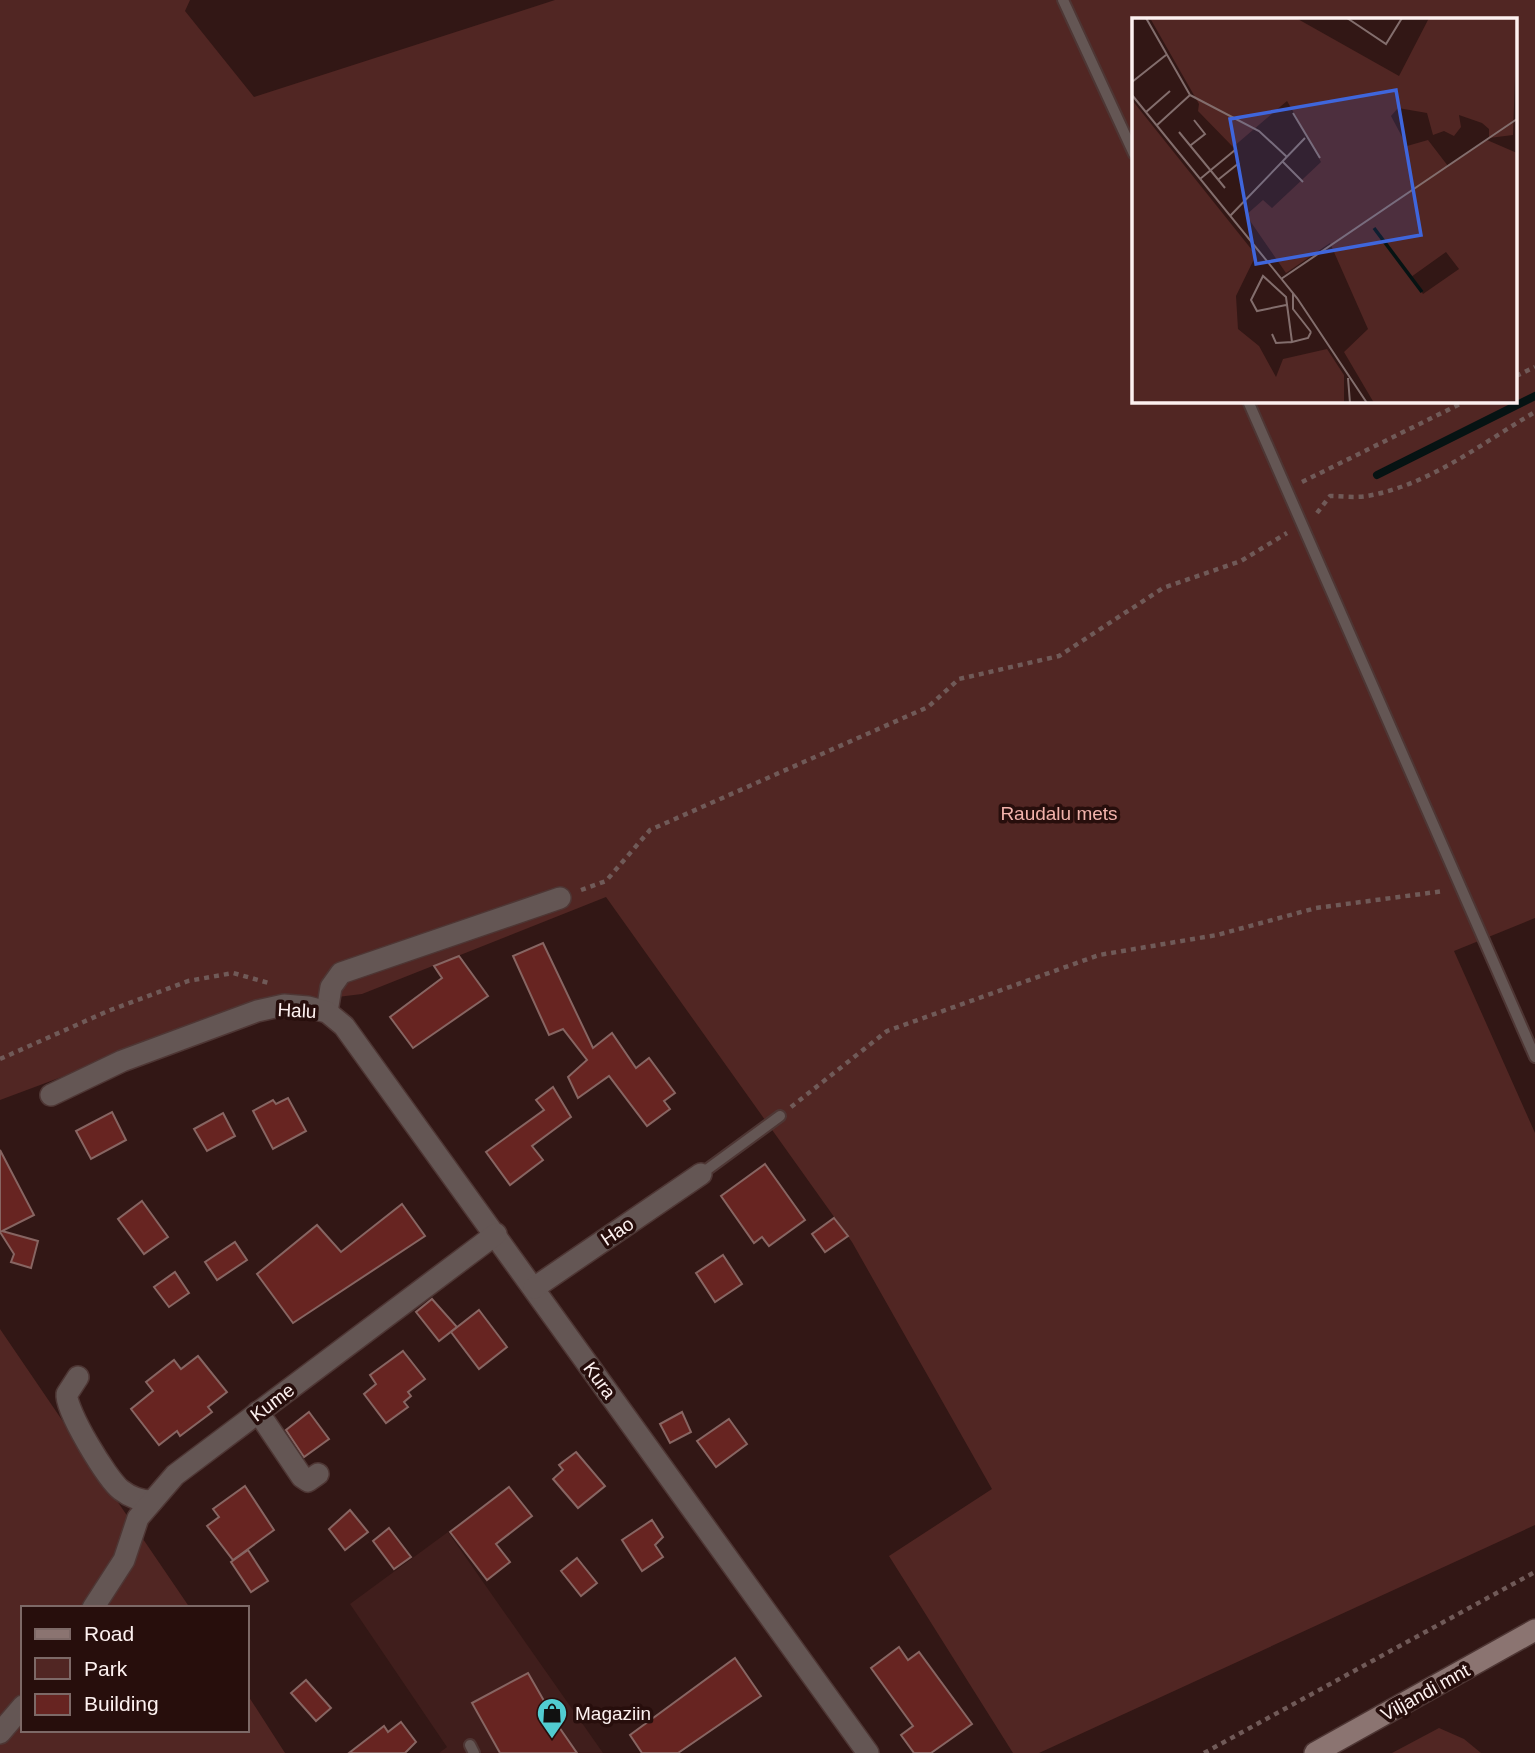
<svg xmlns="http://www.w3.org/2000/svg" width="1535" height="1753" font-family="Arial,sans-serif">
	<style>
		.built { fill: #401e1c }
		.green { fill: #512623; fill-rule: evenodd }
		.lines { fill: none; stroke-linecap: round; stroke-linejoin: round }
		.stream { stroke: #061313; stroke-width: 8 }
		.building { fill: #672421; stroke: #876562; stroke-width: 2 }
		.lane-casing { stroke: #4e3634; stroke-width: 14 }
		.street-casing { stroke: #4e3634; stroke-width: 24 }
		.secondary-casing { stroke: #4e3634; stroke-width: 24 }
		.path { stroke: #705a58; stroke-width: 4.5; stroke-dasharray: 5 5; stroke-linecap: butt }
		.lane { stroke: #645654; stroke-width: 10 }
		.street { stroke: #645654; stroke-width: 21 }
		.secondary { stroke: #8b7471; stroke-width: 21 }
		.labels { text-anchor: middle; stroke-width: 7; stroke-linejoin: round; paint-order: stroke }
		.park-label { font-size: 19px; fill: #f2b2ab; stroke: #270e0c }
		.street-label { font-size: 19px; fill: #fdf1f0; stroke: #270e0c }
		.poi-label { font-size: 19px; fill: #fdf1f0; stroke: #270e0c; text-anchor: start }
		.inset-river { fill: none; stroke: #061313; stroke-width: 3.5 }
		.inset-road { fill: none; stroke: #836e6d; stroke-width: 2 }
		.view { fill: #3f66dc; fill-opacity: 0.15; stroke: #3f66dc; stroke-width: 3.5 }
		.inset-edge { fill: none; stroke: #fdf1f0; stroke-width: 3.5 }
	</style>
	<rect width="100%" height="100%" fill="#321715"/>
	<path class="built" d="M448,1532L603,1753H439L447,1747L350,1604Z"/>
	<g class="green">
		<path d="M0,0H190L185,11L254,97L555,0H1535V918L1454,951L1535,1133V1525L1039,1753H1013L889,1556L992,1489L852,1242L606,897L362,994L321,999L276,997L0,1100ZM1134,19H1516V401H1134Z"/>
		<path d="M0,1329L190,1608H23V1730H247V1694L285,1753H0Z"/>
		<path d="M1439,1728L1464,1739L1481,1753H1392Z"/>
	</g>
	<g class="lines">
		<path class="stream" d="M1377,475L1535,396"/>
	</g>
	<g class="building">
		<path d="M543,943L593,1048L612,1033L636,1068L649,1058L675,1093L664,1101L670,1109L647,1126L609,1076L578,1098L568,1077L587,1060L563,1029L549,1035L513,956Z"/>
		<path d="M459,956L488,996L413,1048L390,1017L442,978L434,966Z"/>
		<path d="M553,1087L571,1117L532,1146L543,1160L510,1185L486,1152L544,1110L536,1100Z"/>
		<path d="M288,1098L306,1131L273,1149L253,1111L273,1100L276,1104Z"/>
		<path d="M112,1112L126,1140L91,1159L76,1131Z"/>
		<path d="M223,1113L235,1136L207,1151L194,1129Z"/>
		<path d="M0,1150L34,1215L2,1231L38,1241L31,1268L11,1262L14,1254L0,1232Z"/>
		<path d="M765,1164L805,1220L769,1246L762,1237L754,1243L721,1196Z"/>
		<path d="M142,1201L168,1237L144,1254L118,1219Z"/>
		<path d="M402,1204L425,1236L293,1323L257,1274L317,1225L341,1252Z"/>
		<path d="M834,1218L848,1236L825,1252L812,1234Z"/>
		<path d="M235,1242L247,1260L217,1280L205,1262Z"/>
		<path d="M723,1255L742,1284L715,1302L696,1273Z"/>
		<path d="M175,1272L189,1293L169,1307L154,1287Z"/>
		<path d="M432,1299L457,1327L439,1341L416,1312Z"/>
		<path d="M479,1310L507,1347L479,1369L451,1332Z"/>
		<path d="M403,1351L425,1379L408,1392L411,1396L404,1402L408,1407L386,1423L364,1394L376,1384L370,1375Z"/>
		<path d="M198,1356L227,1392L208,1407L212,1412L180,1436L177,1431L159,1445L131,1409L153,1391L146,1382L174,1360L181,1369Z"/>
		<path d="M309,1412L329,1439L304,1457L286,1430Z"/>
		<path d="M682,1412L691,1432L670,1443L660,1424Z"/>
		<path d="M729,1419L747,1444L716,1467L697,1441Z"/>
		<path d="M576,1452L605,1486L578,1508L553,1479L563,1470L559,1465Z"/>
		<path d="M245,1486L274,1530L233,1560L207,1526L219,1517L213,1509Z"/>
		<path d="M509,1487L532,1516L496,1544L510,1562L487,1580L450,1532Z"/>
		<path d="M350,1510L368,1532L345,1550L329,1529Z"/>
		<path d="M652,1520L663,1537L655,1545L663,1557L642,1571L622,1540Z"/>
		<path d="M389,1528L411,1557L394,1569L373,1541Z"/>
		<path d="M248,1550L268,1581L251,1592L231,1562Z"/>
		<path d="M577,1558L597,1583L581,1596L561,1571Z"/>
		<path d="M899,1647L908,1660L919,1652L972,1724L931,1753H914L901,1735L913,1726L871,1668Z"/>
		<path d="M735,1658L761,1696L678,1753H642L630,1735Z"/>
		<path d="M528,1673L559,1727L577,1753H500L472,1703Z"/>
		<path d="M306,1680L331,1708L316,1721L291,1693Z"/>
		<path d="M401,1722L416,1742L405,1753H349L384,1726L388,1732Z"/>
	</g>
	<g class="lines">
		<g class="lane-casing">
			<g id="lane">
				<path d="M1063,0L1134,154"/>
				<path d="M1248,401L1535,1057"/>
				<path d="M701,1174L780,1116"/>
				<path d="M470,1745L474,1753"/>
			</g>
		</g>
		<g class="street-casing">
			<g id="street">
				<path d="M327,1012L331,987L341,973L560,898"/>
				<path d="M51,1095L122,1061L257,1011L284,1005L308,1007L327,1012L344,1026L868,1753"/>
				<path d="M534,1288L701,1174"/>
				<path d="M78,1377L67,1394C65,1410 107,1479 121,1490C130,1497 141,1501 152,1501"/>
				<path d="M258,1412L302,1477L308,1481L318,1474"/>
				<path d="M93,1608L124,1560L138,1518L175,1475L496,1234"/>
				<path d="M0,1733L23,1706"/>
			</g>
		</g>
		<g class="secondary-casing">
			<path id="secondary" d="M1315,1753L1535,1630"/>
		</g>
		<g class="path">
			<path d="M1516,376L1535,367"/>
			<path d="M1302,482L1466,401"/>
			<path d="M1317,513L1330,496C1342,496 1356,498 1367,496C1430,485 1482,443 1535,412"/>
			<path d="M581,890L606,881L650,830L928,707L959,679L1059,656L1163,588L1241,561L1287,533"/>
			<path d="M0,1059L108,1011L188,981L233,973L269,983"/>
			<path d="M791,1107L887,1031L1099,955L1217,935L1316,908L1444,891"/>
			<path d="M1204,1753L1535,1572"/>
		</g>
		<use href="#lane" class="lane"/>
		<use href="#street" class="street"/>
		<use href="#secondary" class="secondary"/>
	</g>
	<defs>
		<g id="shop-pin" transform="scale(1.575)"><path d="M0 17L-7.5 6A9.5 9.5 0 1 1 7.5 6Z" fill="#51ccd1" stroke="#270e0c"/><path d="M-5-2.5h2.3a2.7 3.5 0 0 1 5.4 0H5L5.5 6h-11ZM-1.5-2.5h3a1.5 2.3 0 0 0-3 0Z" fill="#111"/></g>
	</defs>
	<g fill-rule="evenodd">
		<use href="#shop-pin" x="552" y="1713"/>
	</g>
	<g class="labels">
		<g class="park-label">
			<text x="1059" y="820">Raudalu mets</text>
		</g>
		<g class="street-label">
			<text transform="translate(297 1010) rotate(3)" y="7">Halu</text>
			<text transform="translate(617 1231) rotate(-34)" y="7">Hao</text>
			<text transform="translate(600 1380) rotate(54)" y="7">Kura</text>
			<text transform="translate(272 1402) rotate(-37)" y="7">Kume</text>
			<text transform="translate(1425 1692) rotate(-29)" y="7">Viljandi mnt</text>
		</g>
		<g class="poi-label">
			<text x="575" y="1720">Magaziin</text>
		</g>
	</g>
	<g transform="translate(1132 18)">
		<rect width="385" height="385" fill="#321715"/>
		<path d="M18,0H164L267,58L297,0H385L381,117L357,120V111L350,105L327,97L329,109L322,118L312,113L301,117L295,95L266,90L259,98L275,128L296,122L316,148L355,122L385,135V385H242L212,334L236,311L198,225L154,255L114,197L131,182L140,190L189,144L165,100L155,83L101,129L66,93L67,86ZM314,234L327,251L291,276L279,259ZM0,82L124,237L104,278L106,311L127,328L144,359L151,341L195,331L212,357V385H0Z" fill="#512623" fill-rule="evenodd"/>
		<path class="inset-river" d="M242,210L290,274"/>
		<path class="inset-road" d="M14,0L58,77M215,0L254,26L270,0M0,64L34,37M0,77L165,280L235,385M58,77L127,113L155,139M14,94L38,73M161,95L188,140M24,108L58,77M47,114L93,170M59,127L73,116L62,102M151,144L171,164M68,161L103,132M87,161L107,145M98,198L173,120M149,261L385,101M161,275V291L179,314M154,287L125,293L119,282L131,258L154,279L160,324L176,320L179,314M140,316L144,325L160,324M216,360L218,385"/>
		<path class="view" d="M264,72L289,217L124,246L98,101Z"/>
		<rect width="385" height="385" class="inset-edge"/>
	</g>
	<rect x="21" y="1606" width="228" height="126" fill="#270e0c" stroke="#7d6967" stroke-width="2"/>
	<rect x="35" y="1629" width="35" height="10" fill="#8b7471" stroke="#7d6967" stroke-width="2"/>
	<text x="84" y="1641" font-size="21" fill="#fdf1f0">Road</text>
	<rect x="35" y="1658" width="35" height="21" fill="#512623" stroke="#7d6967" stroke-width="2"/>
	<text x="84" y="1676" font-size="21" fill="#fdf1f0">Park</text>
	<rect x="35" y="1694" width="35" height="21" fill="#672421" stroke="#7d6967" stroke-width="2"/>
	<text x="84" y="1711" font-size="21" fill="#fdf1f0">Building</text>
</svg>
